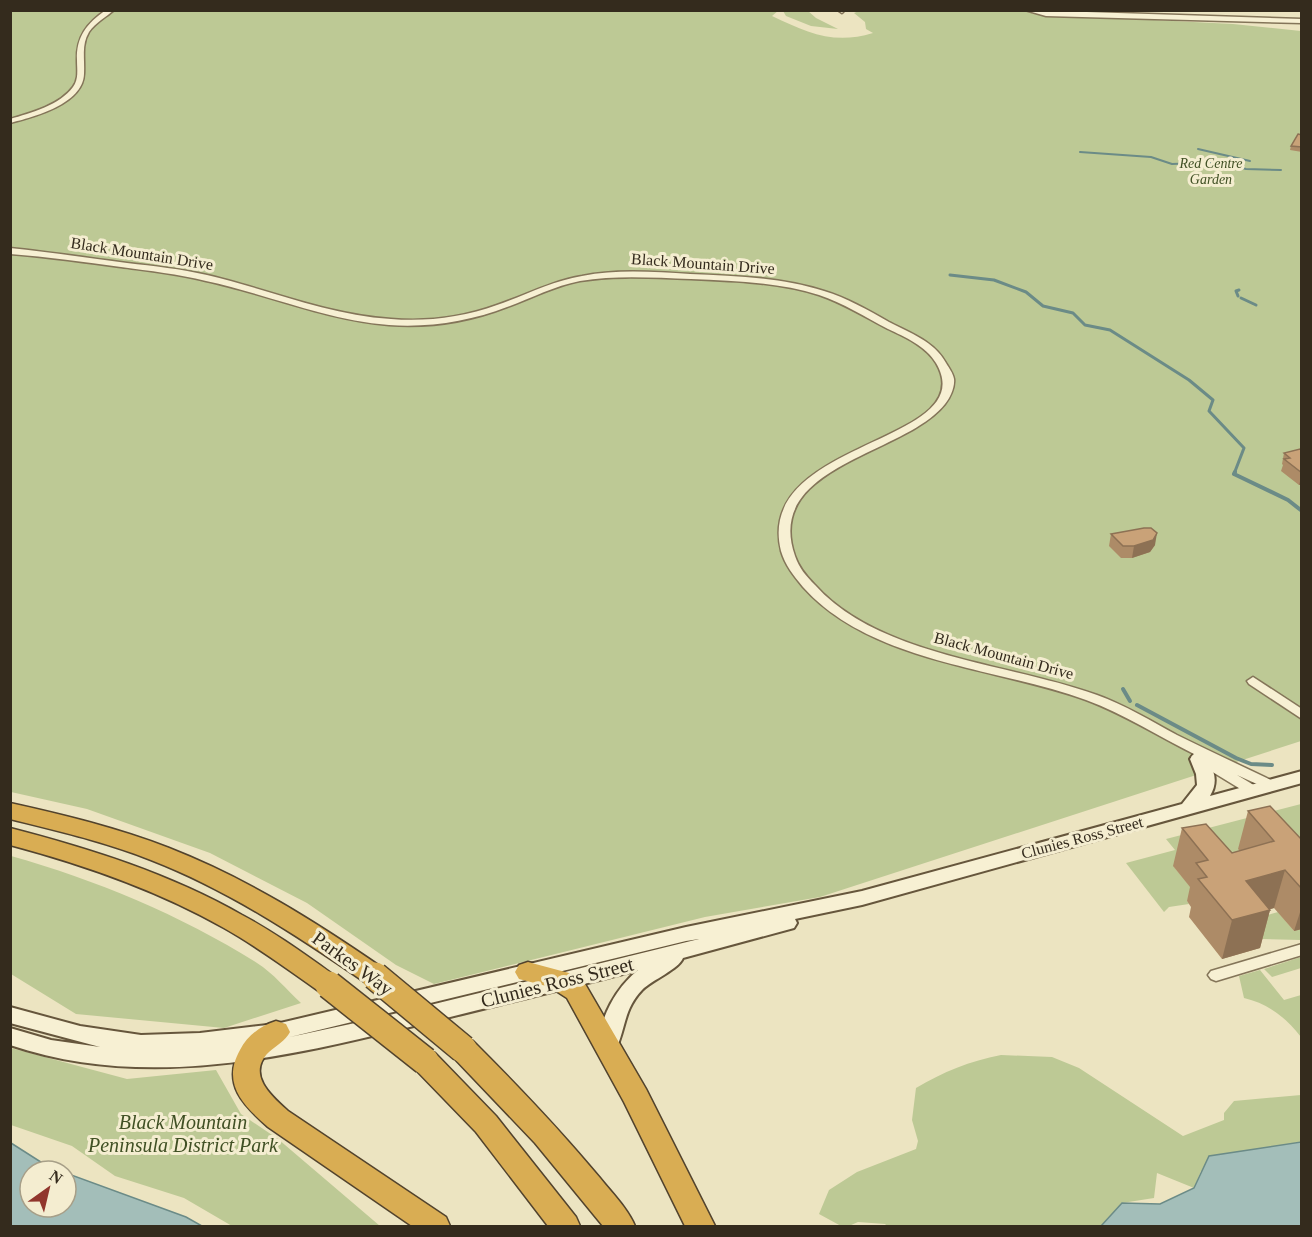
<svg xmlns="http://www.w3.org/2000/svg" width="1312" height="1237" font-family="Georgia,serif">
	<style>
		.green { fill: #bdc995 }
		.water { fill: #a3beb9; stroke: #6b8b87; stroke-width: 1.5 }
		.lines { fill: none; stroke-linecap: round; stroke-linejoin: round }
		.stream-far2 { stroke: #6b8b87; stroke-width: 2 }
		.stream-far1 { stroke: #6b8b87; stroke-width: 3 }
		.stream { stroke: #6b8b87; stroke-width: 4 }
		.street-casing { stroke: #847559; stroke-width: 3 }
		.secondary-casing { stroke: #66563c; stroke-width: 4 }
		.highway-casing { stroke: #52432d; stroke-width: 3 }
		.street { fill: #f7f0d3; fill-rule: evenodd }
		.secondary { fill: #f7f0d3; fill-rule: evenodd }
		.highway { fill: #d9ad53; fill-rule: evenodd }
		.highway-bridge-casing { stroke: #52432d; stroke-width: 30; stroke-linecap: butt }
		.highway-bridge { stroke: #d9ad53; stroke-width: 27 }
		.wall { fill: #ad8b67 }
		.shaded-wall { fill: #8d7154 }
		.building { fill: #c9a278; stroke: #8d7154; stroke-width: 1.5 }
		.labels { text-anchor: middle; stroke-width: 6; stroke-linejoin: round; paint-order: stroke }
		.far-park-label { font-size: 14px; font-style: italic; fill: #405024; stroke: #f4edd0 }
		.street-label { font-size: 16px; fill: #342b1d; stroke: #f4edd0 }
		.near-street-label { font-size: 20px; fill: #342b1d; stroke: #f4edd0 }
		.near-park-label { font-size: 20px; font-style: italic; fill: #405024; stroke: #f4edd0 }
	</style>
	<rect width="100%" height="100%" fill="#ece4c1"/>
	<g class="green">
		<path d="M212,10H779L772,16C808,33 834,45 873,33L866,29L865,22L854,13L859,11L1024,10L1034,14L1233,24L1301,31V741L820,897L705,917L434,984L396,965L307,903L210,853L87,809L11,792V11Z"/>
		<path d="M783,11H808L816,18L838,29L811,26L786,16Z"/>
		<path d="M1301,804V890L1257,871L1174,867L1199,897L1187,901L1189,904L1169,907L1164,912L1126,863L1175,850L1166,839Z"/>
		<path d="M11,856C96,880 181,915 257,963C273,973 287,990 301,1003L224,1028L76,1014L11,974Z"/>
		<path d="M1278,912L1294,931L1301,929V940L1262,939L1254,930L1250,920Z"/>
		<path d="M1301,957V968L1272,977L1264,969Z"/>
		<path d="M1260,970L1284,1000L1301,995V1037C1285,1017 1269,1004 1244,998L1239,976Z"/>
		<path d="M11,1048L127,1079L216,1070L241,1114L278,1139L380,1226H232L184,1198L115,1176L72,1146L11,1125Z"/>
		<path d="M1001,1055L1052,1057L1079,1068L1183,1136L1224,1120V1113L1234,1101L1301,1095V1142L1201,1171L1194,1188L1157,1173L1154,1198L1122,1203L1101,1226H887L885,1224L858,1222L849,1226H841L819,1214L829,1190L857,1172L916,1149L918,1141L912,1120L916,1088C943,1072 970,1061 1001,1055Z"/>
	</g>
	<g class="water">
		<path d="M1301,1142V1226H1101L1122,1203L1160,1204L1194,1188L1209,1156Z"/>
		<path d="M11,1143L47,1166L62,1171H30V1207H66V1173L186,1217L202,1226H11Z"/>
	</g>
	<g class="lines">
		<g class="stream-far2">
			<path d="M1198,149L1250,161"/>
			<path d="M1080,152L1151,157L1172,164L1221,162L1246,169L1281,170"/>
		</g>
		<g class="stream-far1">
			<path d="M950,275L994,280L1026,292L1043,306L1073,313L1085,325L1110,330L1189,380L1213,400L1209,411L1244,448L1234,474"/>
			<path d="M1238,296L1236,291L1239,290"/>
			<path d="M1241,298L1256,305"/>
		</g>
		<g class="stream">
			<path d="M1235,472L1234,474L1288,500L1302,511"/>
			<path d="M1123,689L1130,701"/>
			<path d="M1137,705L1236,758L1251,764L1272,765"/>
		</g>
		<g class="street-casing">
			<g id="street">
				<path d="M106,10H114C106,17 95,23 89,32C81,45 85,59 84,74C83,104 34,117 10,123V119C31,113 60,105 73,87C79,79 77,70 77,60C76,37 87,23 106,10Z"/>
				<path d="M845,10L842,13L839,11V10Z"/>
				<path d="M1025,10L1302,19V23L1046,16Z"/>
				<path d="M10,248C49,252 88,258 127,263C154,266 181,269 207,275C268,289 327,315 391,319C426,322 464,317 497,305C526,295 552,281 582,276C618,269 654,272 690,274C735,276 781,277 824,291C847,298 868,310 889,322C910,333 934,341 946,363C949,368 953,373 954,379C955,387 950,398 945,404C905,455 763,465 795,556C799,568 806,576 815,585C879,657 1010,663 1097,695C1125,705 1151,721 1177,735C1209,751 1242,766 1275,782L1277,785L1275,788L1270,790L1237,775L1257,787L1259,790L1257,793H1247L1193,760L1191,757L1194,754C1158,736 1124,714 1086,700C995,667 871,663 803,587C794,576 785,565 781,551C753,439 984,444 936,363C926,346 905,337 888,329C865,317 843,303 819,295C778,282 734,281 691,279C654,278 617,275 580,281C554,286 532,298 507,307C471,321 429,328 389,325C326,320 267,294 206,281C178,274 150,271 121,267C84,262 48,257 10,254Z"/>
				<path d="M1253,677L1302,709V719L1249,684L1247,681Z"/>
				<path d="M1302,944V955L1216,981L1211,979L1208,975L1211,971Z"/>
			</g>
		</g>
		<g class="secondary-casing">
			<path id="secondary" d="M1199,753L1205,755C1214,769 1219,781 1210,796L1302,771V783L862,905L795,919L797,923L794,928L683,958C679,969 652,980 642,990C623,1010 626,1029 615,1051L607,1053L599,1051L596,1045C603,1015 614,990 638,970C566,989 494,1006 422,1024C287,1057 146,1091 10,1045V1028L51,1040L100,1047L10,1023V1007L80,1026L141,1035L200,1033L276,1024L686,927L862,891L1182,804L1197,785L1196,774L1190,759L1193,755ZM699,939L369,1020L290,1037L686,941Z"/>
		</g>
		<g class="highway-casing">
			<g id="highway">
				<path d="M10,803C64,815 118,828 169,848C246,878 316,922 384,969L388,976L384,983L375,986L366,983C298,936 228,890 151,860C106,842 58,831 10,819Z"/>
				<path d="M10,828C91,849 170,874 242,915C276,933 307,956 338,978L342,985L338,992L329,995L320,992C289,970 258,947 224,928C157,890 85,865 10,845Z"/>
				<path d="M528,962L569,973L585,984L646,1089L715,1226H685L624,1102L567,998L550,987L519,979L515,972L519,965Z"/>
				<path d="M276,1021L286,1024L290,1032C285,1041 277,1045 269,1052C246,1074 271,1096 288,1111L446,1217L450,1226H412L268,1127C244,1106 221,1084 240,1050C247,1036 260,1026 276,1021Z"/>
				<path d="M463,1038L473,1041C517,1085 560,1130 600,1178C612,1193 628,1209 635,1226H603L535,1143L453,1057L449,1049L453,1041Z"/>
				<path d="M425,1050L435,1053L496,1116L576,1217L580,1226H548L476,1132L415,1069L411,1061L415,1053Z"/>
			</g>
		</g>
		<use href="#street" class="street"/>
		<use href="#secondary" class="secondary"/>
		<use href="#highway" class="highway"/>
		<g class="highway-bridge-casing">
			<g id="highway-bridge">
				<path d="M375,976L463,1049"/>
				<path d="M329,985L425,1061"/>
			</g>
		</g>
		<use href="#highway-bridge" class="highway-bridge"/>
	</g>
	<g class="wall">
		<path d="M1302,135V152L1290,150L1291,146Z"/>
		<path d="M1302,451V484L1299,485L1281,471L1283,465L1282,464L1284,453Z"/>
		<path d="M1111,534L1155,545L1150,552L1132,558H1121L1109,546Z"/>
		<path d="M1248,811L1302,840V929L1294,931L1274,908L1270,909V910L1260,948L1222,959L1189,917L1191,907L1187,901L1190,887L1173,866L1182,828L1232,853L1240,851L1238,849Z"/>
	</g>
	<g class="shaded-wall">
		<path d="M1302,475V484L1299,485Z"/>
		<path d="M1157,533L1155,545L1150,552L1132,558L1134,546Z"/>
		<path d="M1285,870L1274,908L1236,919L1246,881Z"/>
		<path d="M1302,906V929L1294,931Z"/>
		<path d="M1270,910L1260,948L1222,959L1232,920Z"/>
	</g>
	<g class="building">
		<path d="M1298,134L1302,135V147L1291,146Z"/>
		<path d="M1300,449L1302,451V473L1284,459L1290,458L1284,453Z"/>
		<path d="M1144,528H1151L1157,533L1153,540L1134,546H1123L1111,534Z"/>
		<path d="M1270,806L1302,840V889L1285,870L1246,881L1270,910L1232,920L1198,879L1207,877L1196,863L1208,860L1182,828L1206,824L1232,853L1274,841L1248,811Z"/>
	</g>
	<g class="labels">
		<g class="far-park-label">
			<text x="1211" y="168">Red Centre<tspan x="1211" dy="16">Garden</tspan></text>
		</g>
		<g class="street-label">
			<text transform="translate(142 253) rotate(9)" y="6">Black Mountain Drive</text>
			<text transform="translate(703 263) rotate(4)" y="6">Black Mountain Drive</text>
			<text transform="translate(1004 655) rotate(15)" y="6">Black Mountain Drive</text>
			<text transform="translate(1082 837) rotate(-15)" y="6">Clunies Ross Street</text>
		</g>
		<g class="near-street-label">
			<text transform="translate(353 963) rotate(36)" y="7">Parkes Way</text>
			<text transform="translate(557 982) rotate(-14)" y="7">Clunies Ross Street</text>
		</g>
		<g class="near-park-label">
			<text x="183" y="1129">Black Mountain<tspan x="183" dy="23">Peninsula District Park</tspan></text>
		</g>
	</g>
	<rect width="1312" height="1237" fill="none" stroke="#342b1d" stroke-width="24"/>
	<g transform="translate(48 1189) rotate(34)"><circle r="28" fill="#f4edd0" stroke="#a79f88" stroke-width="1.5"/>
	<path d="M0-4.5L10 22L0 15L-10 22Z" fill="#91362c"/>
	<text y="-9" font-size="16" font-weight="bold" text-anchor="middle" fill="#342b1d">N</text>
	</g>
</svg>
